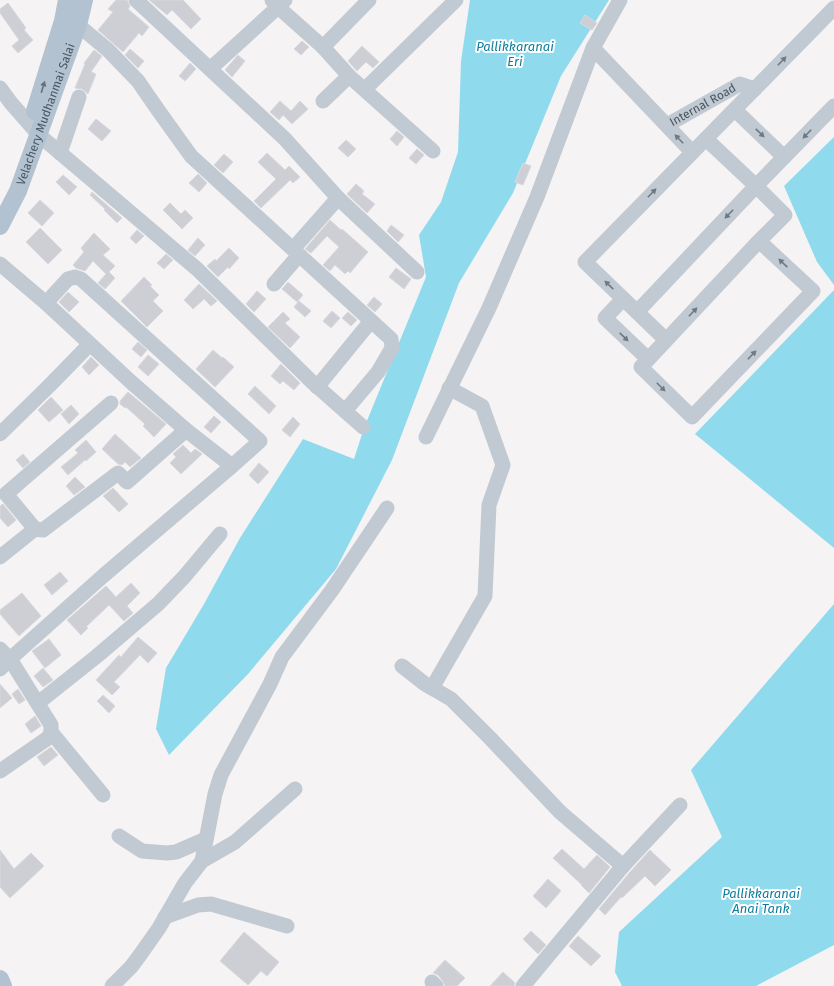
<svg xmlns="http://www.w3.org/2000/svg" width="834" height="986" font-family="'Fira Sans',sans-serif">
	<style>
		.water { fill: #90daee }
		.building { fill: #cdcfd5; stroke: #d7d9de }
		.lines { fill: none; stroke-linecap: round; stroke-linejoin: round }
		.minor { stroke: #c1cad2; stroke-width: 15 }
		.major { stroke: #b3c2d1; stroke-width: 18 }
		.oneway { fill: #6e7983 }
		.oneway2 { fill: #64717d }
		.labels { text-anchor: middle; stroke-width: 4; stroke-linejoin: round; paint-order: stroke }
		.street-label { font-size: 12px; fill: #4a5661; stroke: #fff }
		.water-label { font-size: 13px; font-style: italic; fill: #0c7c9b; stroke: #fff }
	</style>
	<rect width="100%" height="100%" fill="#f5f3f3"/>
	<path class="water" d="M470,0H609L561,76L513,193L459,283L392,460L336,569L248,674L169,755L156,729L166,668L204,604L240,538L303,439L354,459L364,428L426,277L419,235L441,202L458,152L461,61Z
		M834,137V285L817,262L784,186Z
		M834,290V548L695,434Z
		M834,604V945L756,986H622L615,972L619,932L722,837L691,770Z"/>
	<path class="building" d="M116,0H127L130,6L128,9L149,27L142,36L139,33L123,52L98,30L113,12L108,9Z
		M149,0H183L201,19L191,29L172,10L167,15Z
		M8,3L26,28L24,30L33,40L18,53L12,46L19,40L0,13V9Z
		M585,15L597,23L592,30L580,23Z
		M302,41L309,47L301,55L294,49Z
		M362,46L379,62L373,68L366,62L357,71L348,61Z
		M130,49L144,61L138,68L125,55Z
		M94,50L102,56L91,72L96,74L88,94L82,89L75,88L85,64L84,63Z
		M238,55L245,61L232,77L225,70Z
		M190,63L196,69L185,81L179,76Z
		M280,101L291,111L300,101L308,109L292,124L283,115L279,120L270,112Z
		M96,119L111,131L102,141L88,129Z
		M397,131L404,137L397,146L390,139Z
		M346,140L356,149L348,157L338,148Z
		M417,149L424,155L416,164L409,158Z
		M267,153L285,170L289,166L300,177L293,183L290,180L261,208L254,201L276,179L258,162Z
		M224,154L233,162L223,173L214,165Z
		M523,163L531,166L523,185L515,182Z
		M198,174L207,183L199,192L189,183Z
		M63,175L77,187L69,195L56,182Z
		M356,184L364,191L362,194L375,204L367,213L347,194Z
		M92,192L122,218L117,223L104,210L105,209L90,195Z
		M40,200L54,213L42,226L28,213Z
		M170,203L181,214L185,210L193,218L182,229L163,210Z
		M330,220L341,230L342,229L368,252L350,273L348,271L345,274L335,265L330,271L323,265L339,247L327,236L311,253L305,249Z
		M391,225L404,235L398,242L387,231Z
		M40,228L62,250L48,264L26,242Z
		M137,230L144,236L136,244L130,238Z
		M94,233L110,249L103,255L115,266L109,272L115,278L105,289L98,283L106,274L93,261L85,271L76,268L73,265L84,252L81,248Z
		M198,238L205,245L195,256L188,250Z
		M229,248L239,258L229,269L228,267L218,277L207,266L215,259L216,261Z
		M166,254L173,260L164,269L157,263Z
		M396,268L411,279L404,289L389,277Z
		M144,277L152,285L150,286L159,295L153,301L163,311L147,327L121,301Z
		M288,282L303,295L297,302L282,289Z
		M199,284L217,301L211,306L204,299L193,309L184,300Z
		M257,291L266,299L254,312L246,304Z
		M68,292L79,302L69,312L59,302Z
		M374,297L382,304L375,312L367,305Z
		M299,301L311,311L305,317L294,307Z
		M332,311L340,318L331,328L323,321Z
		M283,312L290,319L285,323L300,337L290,348L268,327Z
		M348,312L357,320L351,326L342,318Z
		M138,342L147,350L141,357L132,349Z
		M213,350L222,358L223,357L234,367L215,387L196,369Z
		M148,355L159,364L148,376L138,367Z
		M91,357L99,365L89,375L82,367Z
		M281,364L300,383L294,390L283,381L280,384L271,376Z
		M255,386L276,406L269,414L248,394Z
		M128,392L166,424L154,437L143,426L145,424L126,407L125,408L120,404V401Z
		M51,397L63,410L49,422L38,410Z
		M71,405L79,414L69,424L61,414Z
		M214,416L221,422L211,433L204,427Z
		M293,417L300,424L290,437L282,430Z
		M115,434L141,458L130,467L125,462L122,465L118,464L102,449Z
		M86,440L96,452L86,461L85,460L68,475L61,467L78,453L75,450Z
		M183,445L191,453L195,449L202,454L181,474L170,463L176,457L173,454Z
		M23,454L30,462L23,468L16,460Z
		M259,463L269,472L258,484L249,475Z
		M75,477L85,487L74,495L66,486Z
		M113,488L128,504L119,512L103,496Z
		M3,504L16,520L8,527L0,518V506Z
		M60,572L68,581L52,595L44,585Z
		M131,583L140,593L127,606L133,613L124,621L109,605L86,627L88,628L81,635L67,620L106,586L116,597Z
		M22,593L41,616L19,636L0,614V610Z
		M138,637L157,653L148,663L140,655L114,682L120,687L112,695L96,680L119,655L121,657Z
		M49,639L61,655L45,668L32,651Z
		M43,668L53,680L43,687L34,676Z
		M0,684L12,698L0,708Z
		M18,689L25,700L19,704L12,694Z
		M103,695L115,706L109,713L97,701Z
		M35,716L41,726L31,733L25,724Z
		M51,747L58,755L44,766L37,757Z
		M562,849L584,869L597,855L610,867L589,893L581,885H582L553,858Z
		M0,850L14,869L31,853L44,866L10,898L0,887Z
		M650,850L671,870L655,886L645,876L622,898L621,897L605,915L599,909L630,872Z
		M548,879L561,891L546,908L533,896Z
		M531,931L546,945L538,954L523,939Z
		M244,932L279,962L267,976L261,971L248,985L220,961Z
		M578,936L601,956L591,966L569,946Z
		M445,960L465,978L457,986H445L442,980L438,975L433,973Z
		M503,972L515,983L514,986H490Z"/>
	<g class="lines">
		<g class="minor">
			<path d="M136,0L285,139L338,198L417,272"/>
			<path d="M285,0L278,7L323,47L349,76L433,151"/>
			<path d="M68,22L78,25L108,50L138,81L158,110L191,156L391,339L392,348L378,372L345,411"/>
			<path d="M323,47L369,0"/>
			<path d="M593,48L692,152"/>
			<path d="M210,69L278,7L272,0"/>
			<path d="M0,88L11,103L39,135L197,269L312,382L363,427"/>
			<path d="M365,89L456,0"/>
			<path d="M323,101L349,76"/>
			<path d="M735,110L784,157"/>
			<path id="s1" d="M667,125L740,84L755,89"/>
			<path d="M706,139L756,186L834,106"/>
			<path d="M60,153L79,97"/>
			<path d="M759,241L641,367L692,417L813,291L759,241L785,215L756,186L637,312L585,262L834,8"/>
			<path d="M293,249L338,198"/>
			<path d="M0,264L46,303L131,382L186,430L232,466L103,576L10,659L51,725V732L48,738L0,771"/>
			<path d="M274,284L299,255"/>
			<path d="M623,299L605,318L648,359"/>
			<path d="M46,303L68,279L75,277L81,279L260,441L232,466"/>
			<path d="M637,312L666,340"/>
			<path d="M317,387L371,321"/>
			<path d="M0,434L49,386L89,345"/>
			<path d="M426,437L489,308L537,197L593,48L620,0"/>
			<path d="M35,529L43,530L118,473L127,482L186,430"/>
			<path d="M0,557L35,529L6,494L111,403"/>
			<path d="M0,649L10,659L0,669"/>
			<path d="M402,666L425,684L451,699L490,738L560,812L623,866"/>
			<path d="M432,688L485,596L489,505L503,465L482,406L449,388"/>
			<path d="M38,703L97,656L158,604L184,577L220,534"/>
			<path d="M51,732L103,795"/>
			<path d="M119,836L142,851L167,853L176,852L206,839"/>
			<path d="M202,861L215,794L221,775L270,684L282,657L332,590L387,508"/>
			<path d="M165,917L198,905L211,904L287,926"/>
			<path d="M432,982L436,986"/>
			<path d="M112,986L131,967L140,955L159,928L185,883L202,861L235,842L295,789"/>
			<path d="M523,986L623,866L680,805"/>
		</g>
		<g class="major">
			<path d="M35,111L63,21L67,0"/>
			<path id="s2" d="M0,226L18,191L78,25L84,0"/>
			<path d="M0,979L3,986"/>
		</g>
	</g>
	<defs><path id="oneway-solid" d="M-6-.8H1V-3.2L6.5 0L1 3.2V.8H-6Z"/></defs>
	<g class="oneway">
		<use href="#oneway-solid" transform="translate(782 61) rotate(-46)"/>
		<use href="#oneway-solid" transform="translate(760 133) rotate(44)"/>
		<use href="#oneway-solid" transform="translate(807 134) rotate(134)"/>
		<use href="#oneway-solid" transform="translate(679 139) rotate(-134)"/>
		<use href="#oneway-solid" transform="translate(652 193) rotate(-46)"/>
		<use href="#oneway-solid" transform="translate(729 214) rotate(134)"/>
		<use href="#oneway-solid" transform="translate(783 263) rotate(-137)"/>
		<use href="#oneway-solid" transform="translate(609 285) rotate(-136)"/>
		<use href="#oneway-solid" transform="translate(693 312) rotate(-46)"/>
		<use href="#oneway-solid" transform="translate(624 337) rotate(44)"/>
		<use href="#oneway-solid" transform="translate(752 355) rotate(-46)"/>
		<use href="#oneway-solid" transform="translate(661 387) rotate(45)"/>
	</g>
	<use class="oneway2" href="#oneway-solid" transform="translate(43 87) rotate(-73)"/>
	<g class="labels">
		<g class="street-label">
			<text dy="4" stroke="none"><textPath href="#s1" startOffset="41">Internal Road</textPath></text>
			<text dy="4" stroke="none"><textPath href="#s2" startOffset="121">Velachery Mudhanmai Salai</textPath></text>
		</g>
		<g class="water-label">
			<text x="515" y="51">Pallikkaranai<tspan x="515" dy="15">Eri</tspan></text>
			<text x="761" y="898">Pallikkaranai<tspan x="761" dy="15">Anai Tank</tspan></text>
		</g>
	</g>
</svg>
